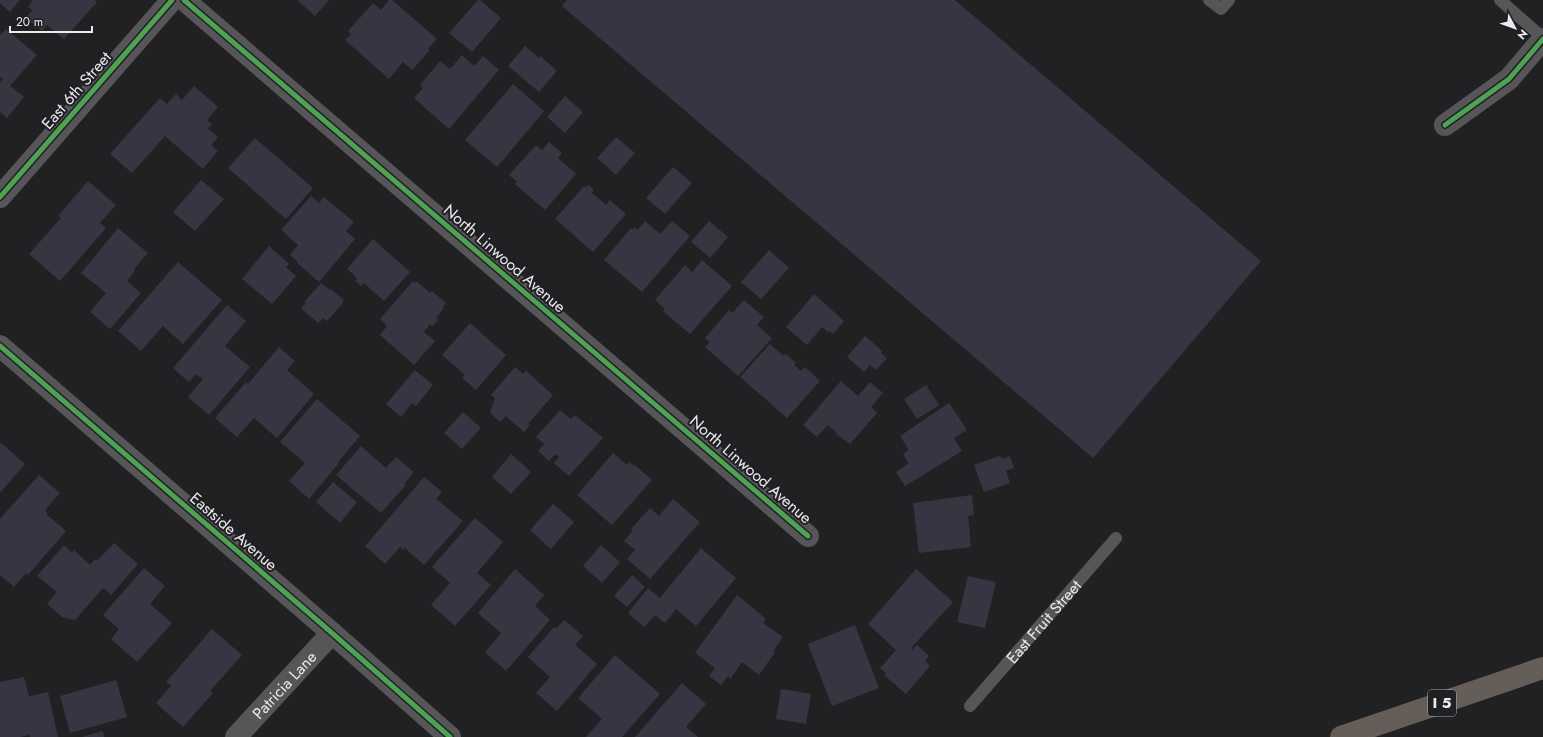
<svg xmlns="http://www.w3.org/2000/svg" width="1543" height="737" font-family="Jost,sans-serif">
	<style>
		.building { fill: #363643 }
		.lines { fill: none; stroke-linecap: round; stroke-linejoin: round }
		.service { stroke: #565658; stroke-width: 12 }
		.minor { stroke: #565658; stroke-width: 22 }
		.motorway { stroke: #655d57; stroke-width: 22 }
		.cycleway-casing { stroke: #202024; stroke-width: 8 }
		.cycleway { stroke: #4ca352; stroke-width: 5 }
		.labels { text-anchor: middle; stroke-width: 4; stroke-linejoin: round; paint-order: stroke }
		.shield { fill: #202024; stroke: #adaeb1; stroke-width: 1 }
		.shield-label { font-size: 15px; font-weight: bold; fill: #eaebed }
		.street-label { font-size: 16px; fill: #eaebed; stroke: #202024 }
	</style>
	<rect width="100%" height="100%" fill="#212123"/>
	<path class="building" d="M0,0H20L10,12L0,3Z
		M33,0H95L97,2L64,39L47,25L42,31L26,18L32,10L28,7Z
		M297,0H329L315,16Z
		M389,0H392L437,39L428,49L430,50L412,70L403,62L389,79L345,40L351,34L348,31L373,3L381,10Z
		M478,0H480L501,18L472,52L449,33Z
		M567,0H955L1261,261L1093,458L562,6Z
		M6,29L37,55L10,86L24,97L7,118L0,112V82L3,79L0,77V35Z
		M525,46L539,58L540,56L557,71L539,92L508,66Z
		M462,55L474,66L483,56L499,70L449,129L414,98L423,88L420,85L440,61L450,69Z
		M513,84L544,111L497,167L465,140Z
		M194,86L218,107L207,120L212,124L208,129L218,137L211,145L218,151L203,169L165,136L132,173L110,154L160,98L167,104L176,94L182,100Z
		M565,96L583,112L565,133L547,117Z
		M616,137L635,153L616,175L597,158Z
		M255,138L313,188L286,219L228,168Z
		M549,142L562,153L558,158L576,174L545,210L515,184L517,182L509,175L536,145L542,150Z
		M673,167L692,183L665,214L646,198Z
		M201,180L224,199L195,231L173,212Z
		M88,181L116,205L100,223L106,228L60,281L29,254L61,218L58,216Z
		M588,185L594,190L592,193L606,205L610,200L626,214L593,252L555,219L584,186L586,188Z
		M311,196L319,203L324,197L354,222L346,231L355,239L319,282L297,263L298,262L290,255L298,245L281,230Z
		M645,221L660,234L672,221L690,236L642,292L604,260L631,228L633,229L635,227L638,230Z
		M709,221L728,237L710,258L691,242Z
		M118,228L148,253L134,269L135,271L127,281L141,293L110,329L90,312L106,293L81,273Z
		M373,239L410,272L384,301L364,283L361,286L355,281L357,278L347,269Z
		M269,246L289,264L286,267L296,276L272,304L242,279Z
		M769,250L789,268L761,299L741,282Z
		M702,260L732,286L690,334L663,311L665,309L655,300L685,265L692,272Z
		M178,262L222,300L183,344L163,326L141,351L118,331Z
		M413,281L414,283L416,281L430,293L432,291L446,303L443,307L444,308L436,318L438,320L432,326L430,324L424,332L435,341L414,365L380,335L387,326L380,319Z
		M321,283L330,290L331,289L344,300L342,302L343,303L327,321L323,318L318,323L301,308L306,303L304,302Z
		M814,294L844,321L833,334L829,331L828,332L822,327L807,345L786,327Z
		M744,300L764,317L757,325L772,338L738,376L705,347L710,342L705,338L729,310L732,313Z
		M227,305L246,321L225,346L250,367L209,415L188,397L203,379L196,374L189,382L173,368Z
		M470,323L506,355L476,390L462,378L465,375L442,355Z
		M865,336L882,351L881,353L887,358L876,370L870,365L864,372L847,357Z
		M770,344L784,356L786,354L796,363L794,365L801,371L805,367L820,381L787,418L740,377Z
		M279,347L295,361L287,370L314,394L277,438L254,418L237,437L215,418L246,382L248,384Z
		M515,367L523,374L526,371L553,395L528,424L530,425L524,432L506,416L500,422L490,413L495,398L491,395Z
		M415,370L433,385L416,406L412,403L401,417L386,404Z
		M841,381L858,396L870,382L883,393L871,407L877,413L850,444L836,434L837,433L828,425L817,437L803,425Z
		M926,385L939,405L917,419L904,399Z
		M317,399L360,436L338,462L339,463L309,499L289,481L305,463L280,442Z
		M949,403L967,430L954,438L962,451L905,486L896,472L909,463L903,454L909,450L900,436Z
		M560,410L571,419L575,415L603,438L569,476L554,463L559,457L555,454L549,461L538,451L544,444L536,437Z
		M463,412L481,428L462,449L444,433Z
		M1,443L25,464L0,493V444Z
		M361,446L386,468L396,457L414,472L404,484L406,485L381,513L336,475Z
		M613,453L627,465L630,462L634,466L635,465L652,480L612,525L577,495Z
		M511,454L531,472L511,494L492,477Z
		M1000,456L1002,459L1010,456L1014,468L1006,471L1010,483L984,492L974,465Z
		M39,475L60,493L45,510L47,513L46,514L66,531L28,575L26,573L14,587L0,575V519Z
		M424,477L442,492L436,499L463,521L424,565L405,548L403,550L400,547L385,564L365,546Z
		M333,482L357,502L340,523L316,502Z
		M972,495L974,515L968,516L971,547L919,553L913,503Z
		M673,499L700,522L650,579L627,559L635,550L624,541L633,530L631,529L650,508L659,516Z
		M553,504L574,522L551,549L530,530Z
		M475,518L503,542L477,573L491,585L455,626L431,605L450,583L432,567Z
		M114,543L138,564L111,595L103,588L75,620L62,617L47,604L57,592L37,576L64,545L72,553L74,550L90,565L95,559L97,561Z
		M601,545L620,562L602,583L583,566Z
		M701,548L736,578L696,626L676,609L665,623L655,615L644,627L628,613L648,588L660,598Z
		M144,568L165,586L150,604L172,623L137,662L111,639L119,629L103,615Z
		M515,569L544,595L535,606L550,620L506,671L485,652L501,633L478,613Z
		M916,569L953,602L911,648L912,650L917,645L929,656L925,661L930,666L906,694L884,675L886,673L880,668L896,650L868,624Z
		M632,575L645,587L627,607L614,596Z
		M968,576L996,582L985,628L957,622Z
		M737,595L766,619L763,623L783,637L773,651L775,652L759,675L742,662L730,679L728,676L721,685L709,676L715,668L695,653Z
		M564,620L583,636L575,645L597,664L557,711L536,693L550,677L528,657L554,627L556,629Z
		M855,625L879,688L832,706L808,644Z
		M212,629L242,655L210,691L213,693L183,727L156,703L171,686L166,682Z
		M615,655L660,694L622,737H586L602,719L578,698Z
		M24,677L29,696L48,692L58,737H30V735L20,737H0V682Z
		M116,680L127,717L70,733L60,696Z
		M682,683L706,704L686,727L698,737H635Z
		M781,689L811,694L806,724L776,719Z
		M103,731L104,737H82Z"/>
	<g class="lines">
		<g class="service">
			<path d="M1209,0L1221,9L1229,0"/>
			<path d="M1500,0L1543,38"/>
			<path id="s1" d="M970,706L1116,538"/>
		</g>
		<g class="minor">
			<path d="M184,0L808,536"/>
			<path d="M1445,125L1509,79L1543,39"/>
			<path d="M0,197L172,0"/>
			<path d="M0,346L332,633L450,737"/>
			<path id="s2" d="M236,737L332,633"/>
		</g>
		<path class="motorway" d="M1341,737L1543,668"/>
		<defs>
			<path id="cycleway" d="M184,0L808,536
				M1445,125L1509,79L1543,39
				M0,197L172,0
				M0,346L332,633L450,737"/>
		</defs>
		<use href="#cycleway" class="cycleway-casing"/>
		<use href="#cycleway" class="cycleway"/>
	</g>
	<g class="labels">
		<rect class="shield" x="1428" y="690" width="28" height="26" rx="3"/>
		<g class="shield-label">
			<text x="1442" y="708">I 5</text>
		</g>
		<g class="street-label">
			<text transform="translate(76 90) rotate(-49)" y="6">East 6th Street</text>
			<text transform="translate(505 258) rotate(41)" y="6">North Linwood Avenue</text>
			<text transform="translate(751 469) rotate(41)" y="6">North Linwood Avenue</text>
			<text transform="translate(234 531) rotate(41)" y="6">Eastside Avenue</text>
			<text dy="6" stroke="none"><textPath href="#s1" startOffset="112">East Fruit Street</textPath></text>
			<text dy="6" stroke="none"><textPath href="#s2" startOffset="71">Patricia Lane</textPath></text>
		</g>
	</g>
	<g transform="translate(1515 28) rotate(131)" stroke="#202024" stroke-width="3" paint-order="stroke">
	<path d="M0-3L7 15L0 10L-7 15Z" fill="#eaebed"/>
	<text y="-6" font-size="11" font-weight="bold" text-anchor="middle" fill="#eaebed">N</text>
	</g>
	<path d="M10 26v6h82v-6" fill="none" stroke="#eaebed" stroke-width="2"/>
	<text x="16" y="26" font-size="12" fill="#eaebed" stroke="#202024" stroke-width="3" paint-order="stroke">20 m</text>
</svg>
